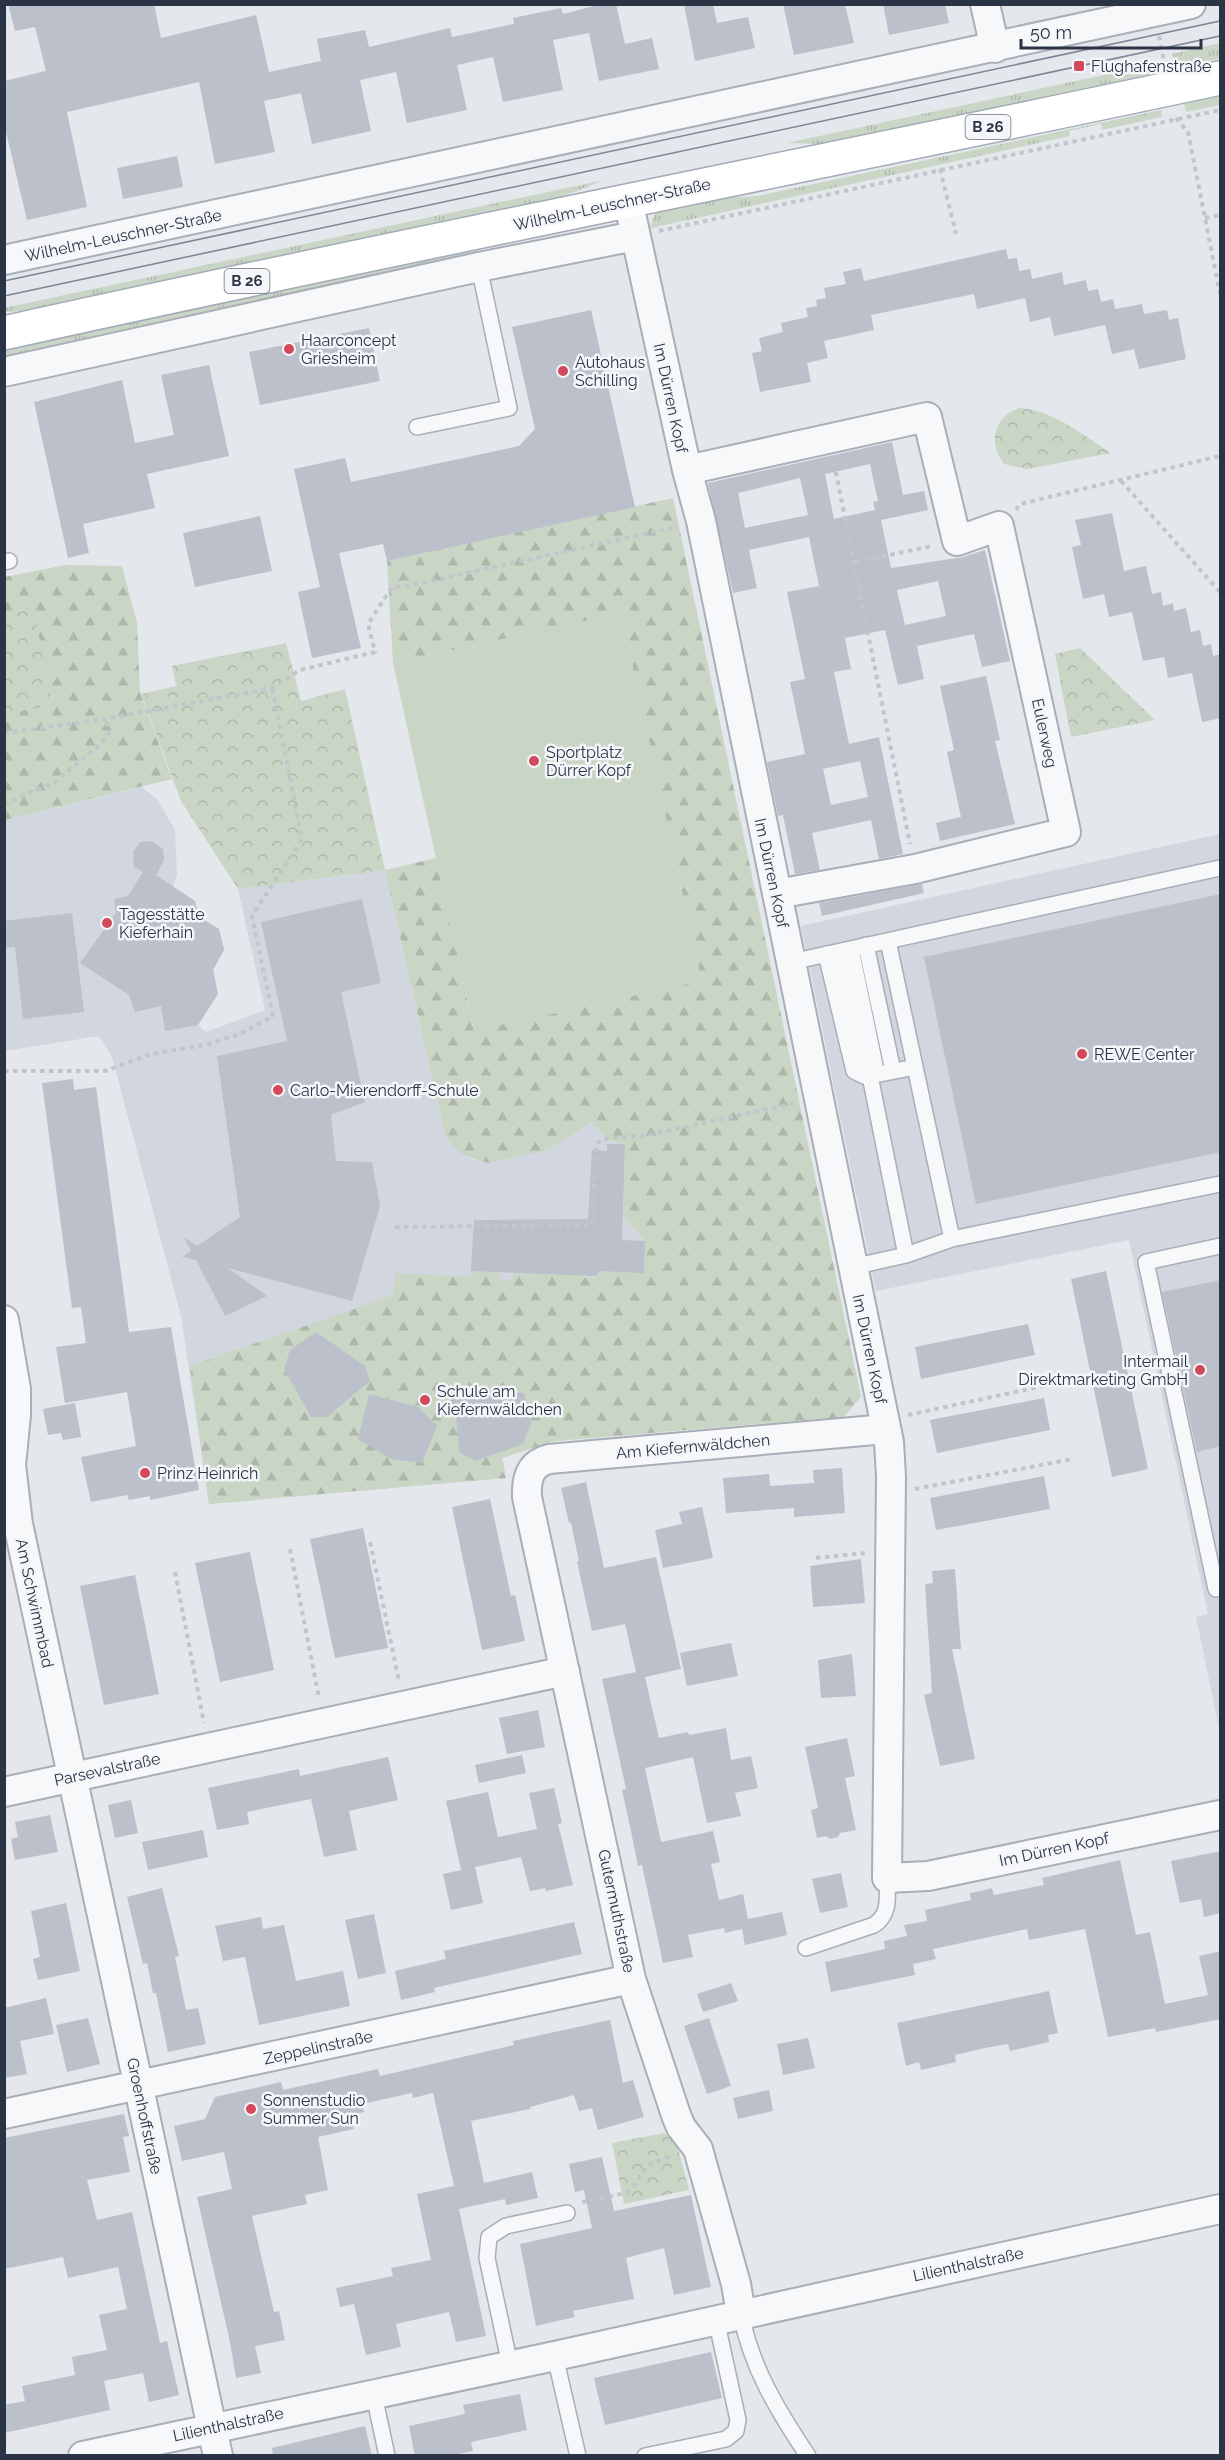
<svg xmlns="http://www.w3.org/2000/svg" width="1225" height="2460" font-family="Raleway,sans-serif">
	<style>
		.built { fill: #d2d6de }
		.grass { fill: url(#grass-tufts) }
		.forest { fill: url(#forest-firs) }
		.park { fill: url(#park-crowns) }
		.pitch { fill: #c9d6c5 }
		.building { fill: #bbc0ca; fill-rule: evenodd }
		.lines { fill: none; stroke-linecap: round; stroke-linejoin: round }
		.service-casing { stroke: #a9aeb7; stroke-width: 18 }
		.minor-casing { stroke: #a9aeb7; stroke-width: 32 }
		.primary-casing { stroke: #a3abb8; stroke-width: 36 }
		.path { stroke: #c2c5cb; stroke-width: 4; stroke-dasharray: 4.5 4.5; stroke-linecap: butt }
		.service { stroke: #f7f8fa; stroke-width: 15 }
		.minor { stroke: #f7f8fa; stroke-width: 28 }
		.primary { stroke: #fff; stroke-width: 33 }
		.tram { stroke: #7d8696; stroke-width: 1.5 }
		.poi-dot { fill: #d1495b; stroke: #f4f6f9; stroke-width: 2 }
		.labels { text-anchor: middle; stroke-width: 5; stroke-linejoin: round; paint-order: stroke }
		.shield { fill: #f4f6f9; stroke: #676e7b; stroke-width: 1.5 }
		.shield-label { font-size: 15px; font-weight: bold; fill: #2b3445 }
		.poi-label { font-size: 16px; fill: #2b3445; stroke: #f4f6f9; text-anchor: start }
		.street-label { font-size: 16px; fill: #2b3445; stroke: #f4f6f9 }
	</style>
	<defs>
		<pattern id="grass-tufts" width="24" height="20" patternUnits="userSpaceOnUse" patternTransform="scale(1.5)"><rect width="24" height="20" fill="#c9d6c5"/><path d="M3 7l-1-3M5 7V3M7 7l1-3M15 17l-1-3M17 17v-4M19 17l1-3" fill="none" stroke="#adb8ab"/></pattern>
		<pattern id="forest-firs" width="22" height="20" patternUnits="userSpaceOnUse" patternTransform="scale(1.5)"><rect width="22" height="20" fill="#c9d6c5"/><path d="M5 1l3.5 6h-7zM16 11l3.5 6h-7z" fill="#adb8ab"/></pattern>
		<pattern id="park-crowns" width="20" height="18" patternUnits="userSpaceOnUse" patternTransform="scale(1.5)"><rect width="20" height="18" fill="#c9d6c5"/><path d="M2 6a3 3 0 1 1 6 0M12 15a3 3 0 1 1 6 0" fill="none" stroke="#adb8ab"/></pattern>
	</defs>
	<rect width="100%" height="100%" fill="#e4e7ec"/>
	<path class="built" d="M142,787L157,799L175,830L177,875L170,895L182,892L195,901L199,917L219,929L224,950L213,970L218,994L198,1025L206,1032L265,1010L238,889L385,870L445,1135L453,1146L462,1155L474,1160L548,1150L592,1122L607,1140L625,1144L623,1215L645,1241L644,1273L660,1433L554,1441L502,1458L506,1478L209,1504L181,1316L112,1057L99,1036L5,1051L4,820Z
		M1220,834V1733L1196,1617L1208,1614L1129,1240L876,1291L801,926Z"/>
	<path class="grass" d="M1220,43V59L1175,68L1172,54Z
		M1155,64L1158,73L844,140L822,144L787,143Z
		M1220,96V105L1186,112L1184,104Z
		M1161,110L1162,117L1102,130L1101,124L1069,131L1070,136L651,228C652,221 653,215 658,211C678,195 732,199 757,196Z
		M604,180L559,198L50,310L5,312L4,308Z
		M590,230L591,234L449,258L5,356V350L20,344L437,254L502,249Z"/>
	<path class="forest" d="M673,498L861,1397L844,1417L554,1441L502,1458L506,1478L209,1504L190,1366L394,1295L395,1273L471,1277V1271L500,1272V1279L513,1280L514,1272L584,1269V1278H597L598,1271L644,1272L645,1241L623,1215L625,1144L607,1140L592,1122L548,1150L488,1163L462,1155L453,1146L445,1135L385,870L436,858L474,1031L621,614L393,663L387,561Z
		M65,565L122,566L137,623L140,693L172,779L5,820L4,577Z"/>
	<path class="park" d="M1019,408C1053,410 1083,435 1111,453L1027,469L1004,464C988,442 993,418 1019,408Z
		M33,608L53,705L5,714V614Z
		M286,643L301,701L345,689L385,870L238,889L181,801L141,694L176,686L172,666Z
		M1080,648L1155,720L1071,737L1055,654Z
		M664,2133L677,2145L689,2190L624,2204L612,2143Z"/>
	<path class="pitch" d="M621,613L702,981L474,1031L393,663Z"/>
	<path class="building" d="M8,4H154L161,38L256,15L269,72L321,61L317,39L365,30L369,47L450,28L452,37L514,24L513,18L561,8L563,14L602,4H616L625,44L652,38L659,69L599,81L589,33L553,40L563,90L503,102L493,57L457,65L467,110L407,123L396,72L360,80L371,131L312,144L301,93L264,101L275,152L215,164L199,82L67,112L87,207L27,220L4,124V81L46,71L35,27L15,31Z
		M684,4H713L717,23L748,17L755,48L695,61Z
		M783,4H845L854,43L794,55Z
		M883,4H945L949,23L889,35Z
		M177,156L183,187L123,199L117,168Z
		M1006,249L1008,259L1017,258L1019,271L1030,269L1032,279L1062,272L1064,285L1086,280L1088,291L1098,289L1101,302L1113,299L1115,309L1142,304L1144,314L1167,310L1169,320L1178,318L1186,359L1139,369L1134,349L1112,354L1105,325L1054,336L1050,317L1030,322L1025,298L977,309L974,294L871,315L874,330L824,341L828,358L807,363L811,382L760,392L752,353L762,351L759,338L783,332L781,323L808,317L806,308L817,306L816,300L826,298L824,288L846,284L843,272L861,268L864,281Z
		M591,310L635,507L387,561L383,544L339,553L361,648L312,658L298,592L320,587L294,469L345,458L351,482L519,446L535,429L512,327Z
		M369,328L380,381L260,405L249,352Z
		M209,365L229,456L147,474L155,508L83,524L89,553L68,558L34,402L122,380L135,443L174,435L161,375Z
		M892,442L903,495L924,491L928,510L881,520L891,568L963,557L985,550L1010,661L982,667L974,634L917,646L924,679L898,685L885,630L845,638L851,669L834,672L849,744L879,737L903,854L879,859L871,820L812,833L820,870L795,874L783,815L778,816L767,762L805,754L790,682L805,679L787,592L819,586L809,537L749,550L757,588L733,593L708,483ZM870,464L878,501L873,502L875,510L834,519L825,474ZM800,478L808,515L745,528L738,493ZM938,581L946,616L905,625L897,590ZM860,761L868,797L831,805L823,769Z
		M1112,513L1124,571L1146,566L1152,594L1161,592L1163,606L1173,603L1174,611L1186,608L1191,632L1200,630L1203,646L1211,644L1213,656L1221,654V718L1202,722L1192,673L1168,678L1164,657L1143,661L1132,612L1109,617L1104,594L1083,599L1072,547L1081,545L1075,520Z
		M260,516L272,571L195,587L183,533Z
		M986,676L1000,740L995,741L1015,824L940,841L936,823L961,817L947,752L954,750L940,686Z
		M151,841L163,849L164,860L156,875L195,901L199,917L219,929L224,950L213,970L218,994L198,1025L165,1031L161,1006L135,1012L129,995L80,963L116,913L114,899L128,896L143,872L134,867L133,852L140,842Z
		M922,884L924,893L822,916L819,903Z
		M1221,894V1152L976,1204L924,957Z
		M362,899L381,983L341,992L365,1102L331,1115L336,1161L372,1162L380,1206L352,1301L228,1268L267,1296L225,1316L196,1260L182,1257L191,1251L184,1237L197,1246L240,1217L217,1056L287,1041L261,922Z
		M72,913L84,1012L23,1019L15,947L4,948V921Z
		M73,1079L74,1090L96,1087L129,1332L171,1327L199,1490L150,1500V1496L129,1500L127,1495L91,1502L81,1457L136,1446L127,1392L65,1403L56,1347L86,1343L81,1307L72,1308L42,1083Z
		M607,1144H625L622,1240L645,1241L644,1273L598,1271L597,1276L471,1271L474,1220L588,1219L592,1150L607,1151Z
		M1106,1271L1148,1469L1112,1477L1071,1279Z
		M1221,1280V1446L1197,1452L1162,1292Z
		M1028,1324L1035,1355L921,1379L915,1347Z
		M316,1332L365,1366L370,1381L327,1417H311L284,1369L290,1350Z
		M465,1390L524,1393L531,1424L523,1444L475,1461L460,1453L453,1396Z
		M369,1394L418,1407L437,1426L422,1463L391,1459L358,1439Z
		M1044,1398L1050,1430L937,1453L930,1420Z
		M75,1403L81,1437L63,1440L61,1433L48,1435L43,1409Z
		M842,1468L845,1513L794,1517V1508L726,1513L723,1478L769,1474L770,1486L814,1483L813,1470Z
		M1044,1476L1050,1509L936,1530L930,1498Z
		M586,1482L604,1568L656,1557L681,1669L645,1677L659,1738L688,1732L689,1735L726,1728L731,1760L751,1756L758,1788L735,1793L741,1816L707,1823L693,1757L645,1768L661,1842L713,1831L720,1862L711,1864L719,1900L743,1894L748,1919L782,1912L787,1935L745,1945L742,1929L725,1933L724,1928L688,1935L693,1957L663,1963L642,1865L638,1866L631,1831L622,1790L626,1789L602,1679L636,1672L625,1624L592,1631L577,1561H579L571,1523H569L561,1488Z
		M490,1499L511,1596L515,1595L525,1641L482,1650L452,1507Z
		M702,1507L713,1558L663,1568L655,1530L682,1524L679,1512Z
		M363,1528L388,1648L335,1658L310,1539Z
		M250,1552L274,1670L220,1682L195,1563Z
		M861,1559L865,1603L813,1607L810,1566Z
		M955,1569L961,1649H952L975,1759L940,1766L924,1695L932,1693L925,1584L933,1583L932,1571Z
		M135,1575L159,1694L104,1705L80,1586Z
		M731,1643L738,1676L687,1686L680,1653Z
		M852,1654L856,1696L821,1698L818,1660Z
		M538,1710L545,1747L507,1754L499,1718Z
		M847,1738L855,1776L845,1778L856,1830L840,1833L838,1837L830,1839L826,1836L817,1838L811,1810L818,1808L805,1747Z
		M522,1755L526,1773L479,1783L475,1765Z
		M388,1757L398,1800L349,1811L357,1850L324,1857L311,1799L247,1812L249,1824L217,1830L208,1788L299,1769L300,1776Z
		M554,1788L562,1823L558,1824L573,1885L546,1891L545,1888L530,1891L521,1857L461,1870L446,1801L488,1792L498,1837L537,1829L529,1793Z
		M131,1800L138,1833L115,1838L108,1805Z
		M50,1815L58,1852L15,1860L11,1839L18,1837L15,1822Z
		M203,1830L208,1857L148,1870L142,1842Z
		M1221,1851V1913L1204,1917L1201,1899L1180,1903L1171,1861Z
		M1120,1860L1136,1935L1150,1932L1165,2004L1208,1995L1199,1956L1221,1951V2019L1156,2032L1155,2028L1108,2037L1085,1929L1029,1940L1027,1929L933,1949L936,1959L913,1964L915,1975L831,1992L825,1962L885,1949L884,1941L907,1936L904,1925L927,1921L925,1910L971,1900L970,1893L981,1891L992,1888L994,1895L1044,1885L1042,1878Z
		M475,1867L483,1903L451,1910L443,1874Z
		M841,1873L848,1907L820,1913L812,1879Z
		M162,1888L179,1956L175,1957L186,2010L198,2008L206,2044L168,2052L156,1993H153L147,1963L143,1964L127,1897Z
		M66,1903L80,1971L38,1980L33,1959L40,1957L31,1911Z
		M374,1914L386,1973L358,1979L345,1920Z
		M261,1917L263,1929L284,1925L296,1981L343,1971L350,2006L259,2025L245,1957L223,1961L215,1926Z
		M574,1922L582,1954L434,1988L435,1992L401,2000L395,1971L446,1959L444,1951Z
		M731,1983L738,2001L703,2012L697,1994Z
		M1049,1991L1058,2033L1048,2035L1049,2042L1010,2051L1008,2044L985,2048L955,2055L956,2062L921,2070L919,2062L906,2066L897,2023Z
		M46,1998L54,2034L20,2041L27,2074L4,2078V2008Z
		M88,2018L100,2064L67,2072L56,2025Z
		M709,2018L731,2086L707,2094L684,2026Z
		M610,2020L623,2083L633,2080L644,2117L598,2130L592,2108L579,2111L574,2095L530,2107V2109L471,2121L484,2183L532,2172L538,2198L506,2205L505,2199L459,2209L486,2336L456,2342L449,2312L396,2324L401,2347L366,2355L354,2304L340,2307L336,2288L393,2276L391,2268L431,2260L417,2194L454,2186L433,2093L413,2098L412,2093L362,2104L364,2112L351,2115L354,2129L318,2137L328,2190L305,2195L307,2204L252,2216L274,2312L279,2311L285,2340L255,2346L261,2373L236,2378L230,2342L197,2197L232,2189L224,2152L182,2161L174,2126L205,2119L215,2097L281,2082L283,2090L378,2069L380,2076L514,2045L513,2041Z
		M808,2038L815,2068L783,2075L777,2044Z
		M769,2090L773,2111L738,2119L733,2098Z
		M124,2114L129,2136L123,2137L130,2172L87,2180L97,2220L132,2212L160,2343L167,2341L179,2395L149,2402L143,2373L104,2381L110,2410L4,2433V2405L25,2401L22,2386L75,2375L72,2357L107,2350L99,2315L127,2309L118,2267L68,2278L63,2257L4,2269V2138Z
		M602,2157L614,2211L691,2195L711,2287L674,2295L664,2248L626,2258L634,2299L573,2311L575,2317L536,2326L520,2244L592,2228L584,2190L575,2192L569,2164Z
		M711,2352L722,2398L605,2425L594,2378Z
		M520,2394L527,2430L471,2442L473,2451L449,2456H415L409,2426L465,2414L463,2405Z
		M365,2426L372,2456H273L272,2448Z"/>
	<g class="lines">
		<defs>
			<path id="service" d="M417,427L509,408L479,267
				M4,562L9,561
				M888,941L952,1239
				M866,945L893,1071
				M851,949L875,1065L870,1076
				M838,952L865,1068L870,1076
				M826,954L854,1071L864,1076H870
				M791,962L1220,868
				M1220,1246L1146,1262L1216,1589L1220,1588
				M906,1255L870,1076L915,1067
				M852,1267L906,1255L952,1239L1220,1184
				M806,1948L874,1925C891,1914 887,1896 887,1878
				M741,2314C751,2367 778,2411 808,2456
				M555,2356L578,2456
				M510,2365L487,2258L489,2237L506,2226L567,2213
				M374,2395L387,2456
				M645,2456L726,2439L736,2431L738,2420L716,2319"/>
			<path id="minor" d="M985,4L995,48
				M628,200L687,470L701,521L889,1442L891,1477L887,1878L928,1876L1220,1815
				M4,260L1191,4
				M4,372L479,267L635,236
				M687,470L927,417L957,541L999,526L1066,832L915,869L777,894
				M4,1320L16,1389V1415L11,1465L18,1524L218,2456
				M4,1792L565,1671
				M4,2114L631,1979
				M741,2314L736,2284L698,2149L681,2127L676,2115L631,1979L527,1497C526,1478 530,1464 549,1459L886,1429
				M83,2456L555,2356L1220,2209"/>
			<path id="primary" d="M4,333C409,243 815,164 1220,78"/>
		</defs>
		<use href="#service" class="service-casing"/>
		<use href="#minor" class="minor-casing"/>
		<use href="#primary" class="primary-casing"/>
		<path class="path" d="M1159,36L1164,61
			M1176,118L1188,132L1220,294
			M940,169L956,234
			M1205,218L1220,215
			M659,231L1220,110
			M834,463L910,844
			M1121,481L1220,592
			M1016,510L1020,504L1220,456
			M855,562L932,546
			M4,733L106,719L272,688L300,670L375,652L368,624L392,587L408,586L676,527
			M4,804L55,782L102,743L109,732L106,719
			M4,1071H105L151,1054L206,1045L240,1034L273,1016L252,916L302,839L272,688
			M395,1227L592,1225L596,1144L603,1139L649,1135L795,1103
			M908,1415L1057,1383
			M915,1489L1073,1459
			M370,1542L399,1681
			M290,1549L319,1698
			M816,1558L865,1553
			M175,1572L204,1723
			M582,2202L625,2193L632,2188L648,2165L671,2156"/>
		<use href="#service" class="service"/>
		<use href="#minor" class="minor"/>
		<use href="#primary" class="primary"/>
		<path class="tram" d="M4,281L1220,21
			M4,296L1220,36"/>
	</g>
	<g class="poi-dot">
		<rect x="1073" y="60" width="12" height="12" rx="3"/>
		<circle cx="289" cy="349" r="6"/>
		<circle cx="563" cy="371" r="6"/>
		<circle cx="534" cy="761" r="6"/>
		<circle cx="107" cy="923" r="6"/>
		<circle cx="1082" cy="1054" r="6"/>
		<circle cx="278" cy="1090" r="6"/>
		<circle cx="1200" cy="1370" r="6"/>
		<circle cx="425" cy="1400" r="6"/>
		<circle cx="145" cy="1473" r="6"/>
		<circle cx="251" cy="2109" r="6"/>
	</g>
	<g class="labels">
		<g class="shield">
			<rect x="965.5" y="115" width="45" height="24" rx="4.5"/>
			<rect x="224.5" y="269" width="45" height="24" rx="4.5"/>
		</g>
		<g class="shield-label">
			<text x="988" y="132">B 26</text>
			<text x="247" y="286">B 26</text>
		</g>
		<g class="poi-label">
			<text x="1091" y="72">Flughafenstraße</text>
			<text x="301" y="346">Haarconcept<tspan x="301" dy="18">Griesheim</tspan></text>
			<text x="575" y="368">Autohaus<tspan x="575" dy="18">Schilling</tspan></text>
			<text x="546" y="758">Sportplatz<tspan x="546" dy="18">Dürrer Kopf</tspan></text>
			<text x="119" y="920">Tagesstätte<tspan x="119" dy="18">Kieferhain</tspan></text>
			<text x="1094" y="1060">REWE Center</text>
			<text x="290" y="1096">Carlo-Mierendorff-Schule</text>
			<text x="1188" y="1367" text-anchor="end">Intermail<tspan x="1188" dy="18">Direktmarketing GmbH</tspan></text>
			<text x="437" y="1397">Schule am<tspan x="437" dy="18">Kiefernwäldchen</tspan></text>
			<text x="157" y="1479">Prinz Heinrich</text>
			<text x="263" y="2106">Sonnenstudio<tspan x="263" dy="18">Summer Sun</tspan></text>
		</g>
		<g class="street-label">
			<text transform="translate(612 204) rotate(-12)" y="6">Wilhelm-Leuschner-Straße</text>
			<text transform="translate(123 235) rotate(-12)" y="6">Wilhelm-Leuschner-Straße</text>
			<text transform="translate(671 398) rotate(78)" y="6">Im Dürren Kopf</text>
			<text transform="translate(1045 733) rotate(78)" y="6">Eulerweg</text>
			<text transform="translate(772 873) rotate(78)" y="6">Im Dürren Kopf</text>
			<text transform="translate(870 1349) rotate(78)" y="6">Im Dürren Kopf</text>
			<text transform="translate(693 1446) rotate(-5)" y="6">Am Kiefernwäldchen</text>
			<text transform="translate(35 1603) rotate(78)" y="6">Am Schwimmbad</text>
			<text transform="translate(107 1769) rotate(-12)" y="6">Parsevalstraße</text>
			<text transform="translate(1054 1849) rotate(-12)" y="6">Im Dürren Kopf</text>
			<text transform="translate(617 1911) rotate(78)" y="6">Gutermuthstraße</text>
			<text transform="translate(318 2047) rotate(-12)" y="6">Zeppelinstraße</text>
			<text transform="translate(145 2116) rotate(78)" y="6">Groenhoffstraße</text>
			<text transform="translate(968 2264) rotate(-12)" y="6">Lilienthalstraße</text>
			<text transform="translate(228 2424) rotate(-12)" y="6">Lilienthalstraße</text>
		</g>
	</g>
	<rect width="1225" height="2460" fill="none" stroke="#2b3445" stroke-width="12"/>
	<path d="M1021 39v9h180v-9" fill="none" stroke="#2b3445" stroke-width="3"/>
	<text x="1030" y="39" font-size="18" fill="#2b3445" stroke="#f4f6f9" stroke-width="4.5" paint-order="stroke">50 m</text>
</svg>
